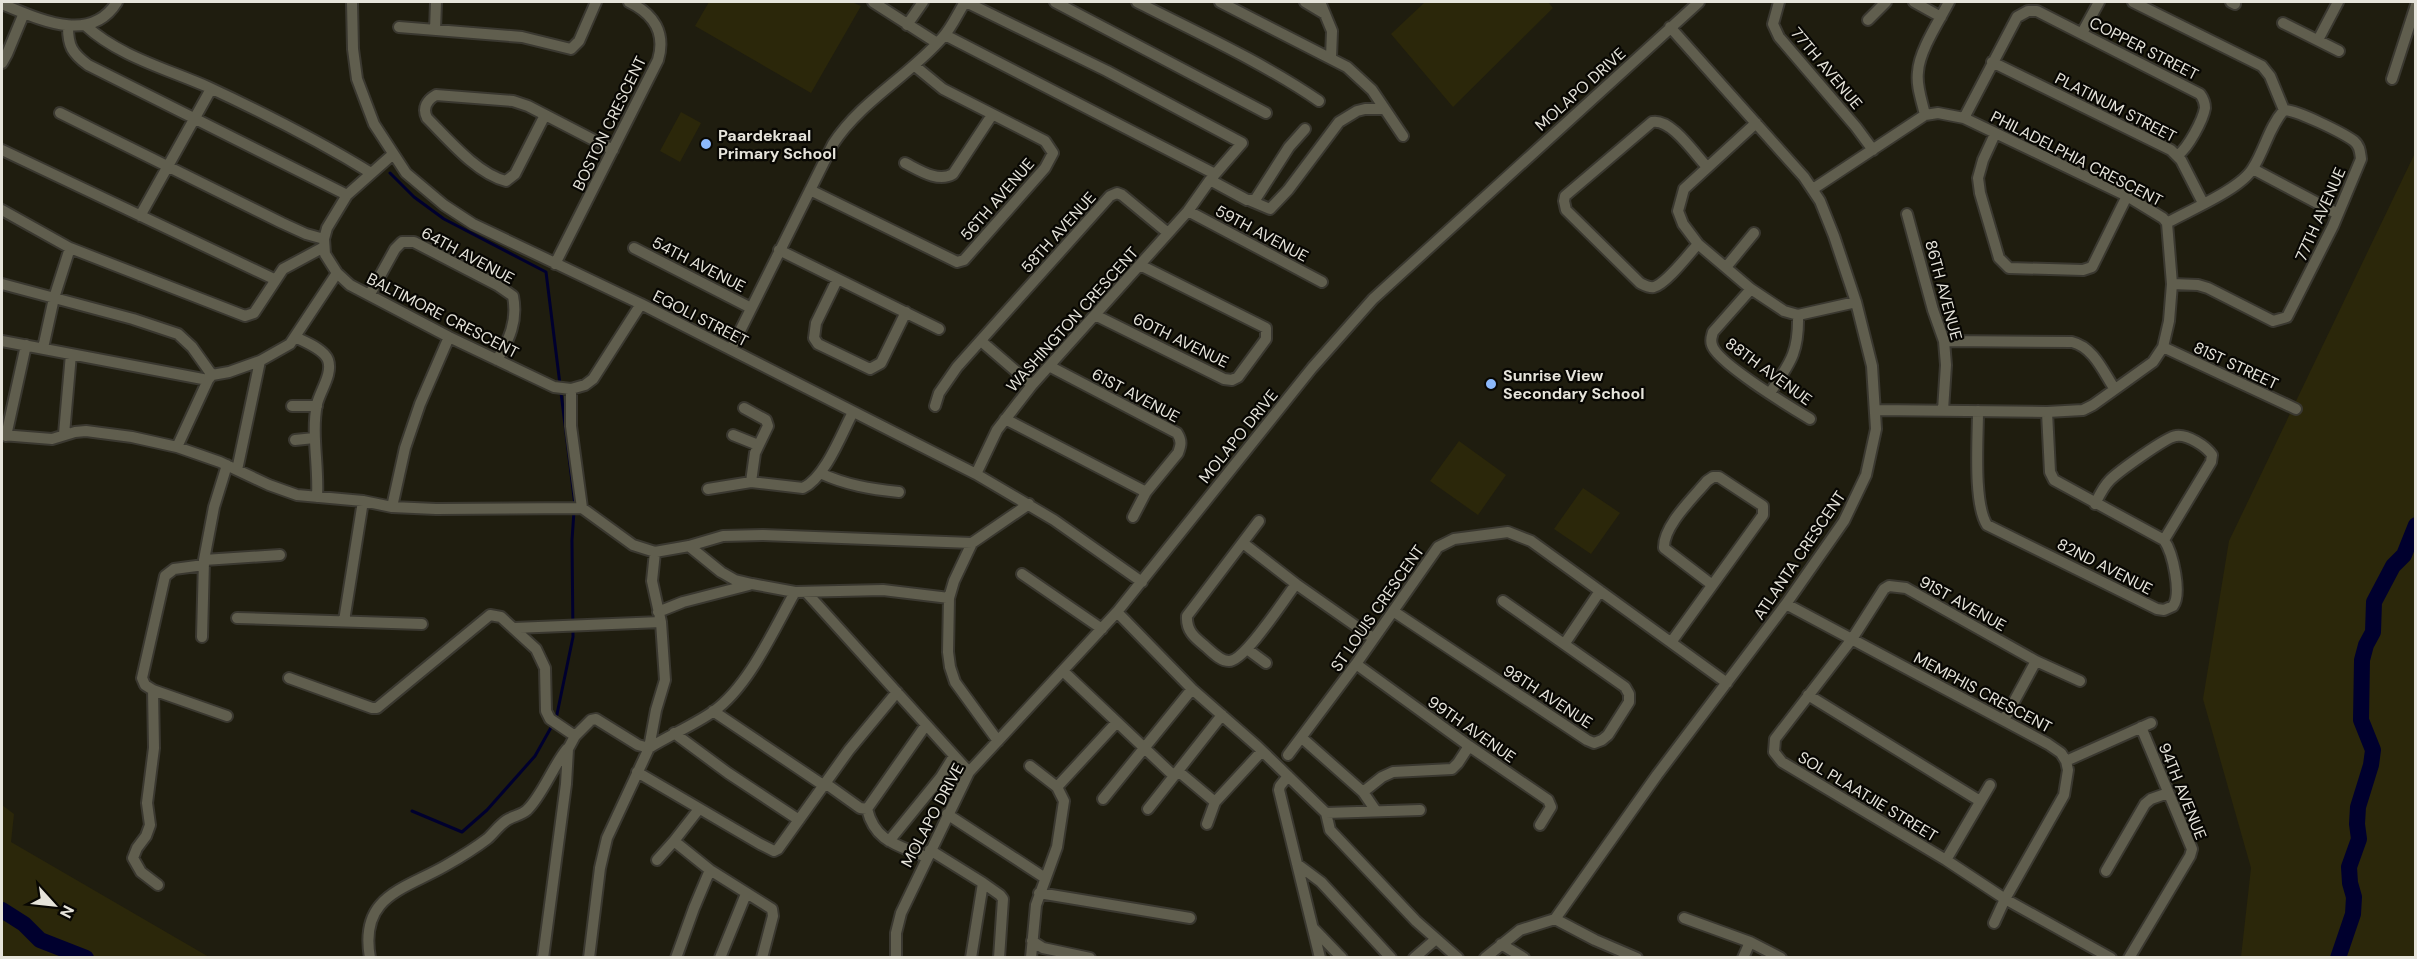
<svg xmlns="http://www.w3.org/2000/svg" width="2417" height="959" font-family="'DM Sans',sans-serif">
	<style>
		.grass { fill: #2b270a }
		.lines { fill: none; stroke-linecap: round; stroke-linejoin: round }
		.stream { stroke: #00002e; stroke-width: 3 }
		.river { stroke: #00002e; stroke-width: 16 }
		.minor-casing { stroke: #3a3830; stroke-width: 14 }
		.minor { stroke: #605e4e; stroke-width: 10 }
		.poi-dot { fill: #8cb9fc; stroke: #080703; stroke-width: 2 }
		.labels { text-anchor: middle; stroke-width: 4.5; stroke-linejoin: round; paint-order: stroke }
		.street-label { font-size: 16px; fill: #e6e4db; stroke: #080703 }
		.poi-label { font-size: 16px; font-weight: bold; fill: #e6e4db; stroke: #080703; text-anchor: start }
	</style>
	<rect width="100%" height="100%" fill="#1f1d0f"/>
	<path class="grass" d="M709,2H852L861,6L811,93L695,26Z
		M1425,2H1548L1553,8L1453,107L1391,34Z
		M681,112L701,123L680,162L660,151Z
		M2415,153V957H2241L2251,868L2203,699L2229,541Z
		M1459,441L1506,475L1478,515L1430,481Z
		M1583,488L1620,513L1591,554L1554,529Z
		M2,805L14,814L11,842L209,957H2Z"/>
	<g class="lines">
		<path class="stream" d="M390,173L414,197L444,219L546,272L575,505
			M556,719L573,637L572,540L574,511
			M412,811L462,832L487,810L535,756L553,724"/>
		<path class="river" d="M2,910L24,924L40,940L86,958
			M2338,958L2353,914L2354,897L2350,883L2349,867L2359,839L2357,824L2358,807L2371,765L2373,750L2361,720L2362,660L2366,645L2373,632L2374,602L2393,566L2404,555L2416,525"/>
		<defs>
			<path id="minor" d="M352,2L353,49L357,79L374,124L406,173L444,205L473,224L641,304L976,474L1054,520L1142,582
				M873,2L937,43
				M966,2L1107,71L1242,143L1210,180
				M1055,2L1266,113
				M1137,2C1198,33 1262,62 1319,101
				M1220,2L1347,67L1372,90L1403,136
				M1305,2L1325,14
				M1320,2L1332,31L1331,58
				M1779,2L1773,24L1779,37L1856,127L1873,150
				M1914,2L1941,17
				M2133,2L2262,66L2270,76L2284,110
				M2231,2L2235,4
				M2,4C39,19 90,45 117,2
				M1868,20L1886,2
				M2283,23L2339,51
				M85,25C118,56 167,69 208,87C264,113 319,141 371,173
				M907,25L923,2
				M68,27C68,46 72,53 88,65L347,195
				M399,27L522,37L571,49L579,41L596,2
				M435,30L436,2
				M2082,33L2099,2
				M945,35L1215,174
				M2318,40L2338,2
				M1992,62L2171,150L2181,160L2203,203
				M2,63L7,54L24,13
				M2392,79L2416,5
				M60,113L282,223L306,234L324,239
				M545,115L515,174L506,181C477,174 448,139 427,118C422,108 427,100 436,95L513,101L528,106L613,150
				M1925,115C1922,101 1916,86 1918,72C1919,51 1939,21 1949,2
				M1964,118L2017,17L2028,11H2037L2200,94C2203,98 2205,102 2205,108C2203,120 2188,148 2178,155
				M1756,123L1684,189L1678,211L1683,224L1698,244L1751,289L1784,311L1798,315L1856,302
				M1995,134L1983,160L1978,178L1980,193L1999,258L2009,268L2083,270L2092,267L2127,196
				M2,150L274,279
				M392,155L347,195L327,228L324,239L325,254L337,273L350,285L449,337L554,387L571,389L585,385L593,379L641,304
				M905,163C919,170 938,183 953,174L992,115
				M2253,169L2338,214
				M1813,189L1925,115L1938,113L1964,118L2127,196L2163,218L2167,223L2172,284L2169,321L2163,347L2153,362L2093,405L2083,410L2047,412L1876,410
				M810,190L957,262L964,260L1045,168L1053,153L1045,141L943,89L915,66
				M1251,201L1270,209L1288,190L1339,122L1357,111L1365,109H1384
				M2,210L70,248L245,316L254,313L283,269L324,247
				M1188,211L1322,282
				M1907,214L1933,310L1944,341L1946,365L1943,410
				M140,216L211,89
				M2167,223C2190,210 2241,189 2253,168C2265,149 2269,127 2284,110C2297,110 2343,133 2354,141C2360,146 2360,152 2361,159L2333,226L2287,317L2273,321L2208,288L2198,285L2172,284
				M1698,244C1689,254 1666,284 1654,287C1649,288 1644,285 1640,283L1566,210L1564,201L1565,196L1652,122C1671,118 1694,153 1707,167
				M634,248L751,308
				M779,250L939,329
				M555,264L658,60C666,33 654,14 629,2
				M1727,266L1754,233
				M837,280L816,323L814,338L818,344L870,369L881,363L906,312
				M2,284L133,319L178,334L192,347L212,375
				M1751,289L1713,332C1712,336 1710,340 1712,345C1717,363 1792,408 1810,419
				M370,294L395,249L402,242H414L497,285L513,296C518,321 509,340 497,360
				M1095,315L1224,379L1232,380L1238,377L1266,339V328L1140,265
				M295,337C305,342 324,349 328,360C333,374 320,391 317,404C311,434 319,466 317,497
				M2,341L208,380
				M981,341L1032,385
				M1944,341L2072,342C2093,347 2103,371 2114,388
				M2163,347L2296,409
				M43,348L54,298L70,248
				M731,349L833,144C861,101 909,76 943,37C952,27 958,13 965,2
				M1049,366L1177,433C1182,441 1181,445 1178,453L1146,492L1133,517
				M571,389V426L582,508
				M1770,393C1790,363 1799,353 1798,315
				M292,406H317
				M935,406L939,393L957,367L1110,196L1117,193L1122,195L1168,233
				M744,408L766,420L768,426L755,453L751,482
				M1978,411C1978,439 1973,503 1987,525L2157,609L2164,610L2173,606C2182,594 2173,553 2164,540L2054,480L2050,472L2047,412
				M1005,419L1146,492
				M64,434L71,354
				M2,435L52,439L75,432L86,431L132,437L177,447L220,462L269,485L297,495L363,501L392,507L436,509L582,508L633,545L655,552L689,546L723,536L763,535L972,543L1029,504
				M733,435L758,445
				M6,436L26,345
				M295,440L314,438
				M177,447L208,380L212,375L229,372L260,361L290,344L337,273
				M237,470L260,361
				M820,473C846,485 870,489 899,492
				M976,474L997,430L1032,385L1188,211L1210,180L1247,200H1255L1289,147L1305,129
				M708,489L751,482L803,488C825,478 842,433 853,412
				M2095,504C2099,496 2103,487 2110,480C2118,472 2166,437 2176,436C2187,434 2206,446 2212,455L2211,462L2164,540
				M392,507L405,448L420,404L449,337
				M1259,521L1187,616C1186,631 1195,638 1205,646C1212,652 1220,661 1229,661C1245,661 1285,598 1296,584
				M972,543L954,581L949,598L948,652L950,667L955,682L998,741
				M1243,543L1296,584L1373,638
				M689,546L721,572L735,580L752,584L795,592L883,590L949,598
				M204,560L280,555
				M204,565L174,569L165,576L142,678L145,685L153,690L227,716
				M1022,574L1102,629
				M806,592L969,772
				M1786,604L2048,744L2061,753L2066,761L2068,770L2064,795L2005,899L1994,923
				M1393,611L1587,740L1594,743L1602,740L1608,735L1629,702V694L1625,687L1503,601
				M658,612L683,602L749,585
				M1117,612L1192,689L1257,746L1326,813L1330,830L1416,921L1458,958
				M237,618L422,624
				M344,621L363,501
				M514,628L661,622
				M202,637L204,560L214,507L227,465
				M1672,641L1763,515V506L1719,477H1713L1707,481C1693,498 1663,526 1664,548L1711,584
				M1565,643L1600,591
				M1247,649L1266,663
				M1356,664L1469,746L1548,800L1551,807L1540,825
				M1063,671L1174,776L1222,715
				M289,678L372,708H377L490,615L501,617L536,649L545,668L546,711L550,719L575,736
				M2080,681L2036,661L1906,588L1889,586L1884,589L1852,639L1775,739L1774,752L1782,762L1946,860L2005,899L2111,958
				M153,690L154,748L147,803L150,825L146,836L137,848L133,858L141,872L158,885
				M1808,695L1980,801
				M713,711L823,785
				M2004,720L2036,661
				M674,733L728,773L799,820
				M1302,738L1363,792L1376,811
				M1288,755L1356,664L1438,547L1454,539L1508,532L1531,541L1727,683
				M2066,761L2151,723
				M1030,766L1057,787L1117,722
				M1178,771L1215,802
				M637,772L760,844L774,851L778,849L849,750L897,692
				M1288,776L1280,786L1279,790L1320,958
				M825,783L860,808L867,809L926,725
				M1363,792L1382,777L1393,772L1452,769L1458,763L1469,746
				M1103,799L1192,689
				M699,809L674,841L710,870L772,909L773,916L762,958
				M867,809C875,842 898,845 926,857
				M1148,809L1174,776
				M1326,813L1420,810
				M947,814L1045,878
				M1207,824L1215,802L1262,751
				M889,841L941,777L954,756
				M930,850L983,883L971,958
				M657,860L674,841
				M1946,860L1990,785
				M1297,864L1321,882L1391,958
				M2106,871L2145,804L2151,799L2168,793
				M983,883L1000,895L1003,899L999,958
				M1039,893L1190,918
				M1684,918L1750,942L1781,958
				M1555,919L1657,775L1786,604L1844,521L1866,475L1876,429L1872,366L1856,302L1834,236L1820,201L1804,177L1670,27
				M1313,928L1342,958
				M1032,941L1043,948L1090,958
				M1501,944L1524,958
				M370,958C359,896 403,890 445,866C459,858 474,849 487,839C494,833 499,825 507,820C513,816 522,815 527,810C542,796 553,766 567,749
				M543,958L566,784L568,749L575,736L591,720L596,719L638,745L649,748C670,735 694,725 714,711C749,686 774,629 795,592
				M589,958L600,868L607,838L649,748L656,710L665,680L661,622L652,581L655,552
				M676,958L694,908L710,870
				M720,958L746,894
				M896,958V933L901,913L969,772L1117,612L1312,368L1373,299L1699,2
				M1031,958L1036,905L1057,847L1064,801L1057,787
				M1414,958L1436,939
				M1485,958L1520,930L1555,919L1595,940L1637,958
				M1743,958L1750,942
				M2129,958L2190,856L2192,849L2141,727"/>
		</defs>
		<use href="#minor" class="minor-casing"/>
		<use href="#minor" class="minor"/>
	</g>
	<g class="poi-dot">
		<circle cx="706" cy="144" r="6"/>
		<circle cx="1491" cy="384" r="6"/>
	</g>
	<g class="labels">
		<g class="street-label">
			<text transform="translate(2144 48) rotate(27)" y="6">COPPER STREET</text>
			<text transform="translate(1827 68) rotate(50)" y="6">77TH AVENUE</text>
			<text transform="translate(1580 89) rotate(-42)" y="6">MOLAPO DRIVE</text>
			<text transform="translate(2116 107) rotate(27)" y="6">PLATINUM STREET</text>
			<text transform="translate(609 123) rotate(-64)" y="6">BOSTON CRESCENT</text>
			<text transform="translate(2077 158) rotate(27)" y="6">PHILADELPHIA CRESCENT</text>
			<text transform="translate(997 199) rotate(-49)" y="6">56TH AVENUE</text>
			<text transform="translate(2320 214) rotate(-66)" y="6">77TH AVENUE</text>
			<text transform="translate(1058 232) rotate(-48)" y="6">58TH AVENUE</text>
			<text transform="translate(1262 233) rotate(28)" y="6">59TH AVENUE</text>
			<text transform="translate(468 255) rotate(28)" y="6">64TH AVENUE</text>
			<text transform="translate(699 264) rotate(27)" y="6">54TH AVENUE</text>
			<text transform="translate(1944 290) rotate(75)" y="6">86TH AVENUE</text>
			<text transform="translate(443 315) rotate(27)" y="6">BALTIMORE CRESCENT</text>
			<text transform="translate(701 318) rotate(27)" y="6">EGOLI STREET</text>
			<text transform="translate(1072 319) rotate(-48)" y="6">WASHINGTON CRESCENT</text>
			<text transform="translate(1181 340) rotate(26)" y="6">60TH AVENUE</text>
			<text transform="translate(2236 365) rotate(25)" y="6">81ST STREET</text>
			<text transform="translate(1769 371) rotate(36)" y="6">88TH AVENUE</text>
			<text transform="translate(1136 395) rotate(28)" y="6">61ST AVENUE</text>
			<text transform="translate(1238 436) rotate(-51)" y="6">MOLAPO DRIVE</text>
			<text transform="translate(1799 555) rotate(-56)" y="6">ATLANTA CRESCENT</text>
			<text transform="translate(2105 566) rotate(27)" y="6">82ND AVENUE</text>
			<text transform="translate(1963 603) rotate(29)" y="6">91ST AVENUE</text>
			<text transform="translate(1377 608) rotate(-55)" y="6">ST LOUIS CRESCENT</text>
			<text transform="translate(1983 692) rotate(28)" y="6">MEMPHIS CRESCENT</text>
			<text transform="translate(1548 696) rotate(33)" y="6">98TH AVENUE</text>
			<text transform="translate(1472 729) rotate(35)" y="6">99TH AVENUE</text>
			<text transform="translate(2183 791) rotate(68)" y="6">94TH AVENUE</text>
			<text transform="translate(1868 796) rotate(31)" y="6">SOL PLAATJIE STREET</text>
			<text transform="translate(932 815) rotate(-62)" y="6">MOLAPO DRIVE</text>
		</g>
		<g class="poi-label">
			<text x="718" y="141">Paardekraal<tspan x="718" dy="18">Primary School</tspan></text>
			<text x="1503" y="381">Sunrise View<tspan x="1503" dy="18">Secondary School</tspan></text>
		</g>
	</g>
	<rect width="2417" height="959" fill="none" stroke="#e6e4db" stroke-width="6"/>
	<g transform="translate(54 905) rotate(117)" stroke="#080703" stroke-width="4.5" paint-order="stroke">
	<path d="M0-4.5L10 22L0 15L-10 22Z" fill="#e6e4db"/>
	<text y="-9" font-size="16" font-weight="bold" text-anchor="middle" fill="#e6e4db">N</text>
	</g>
</svg>
